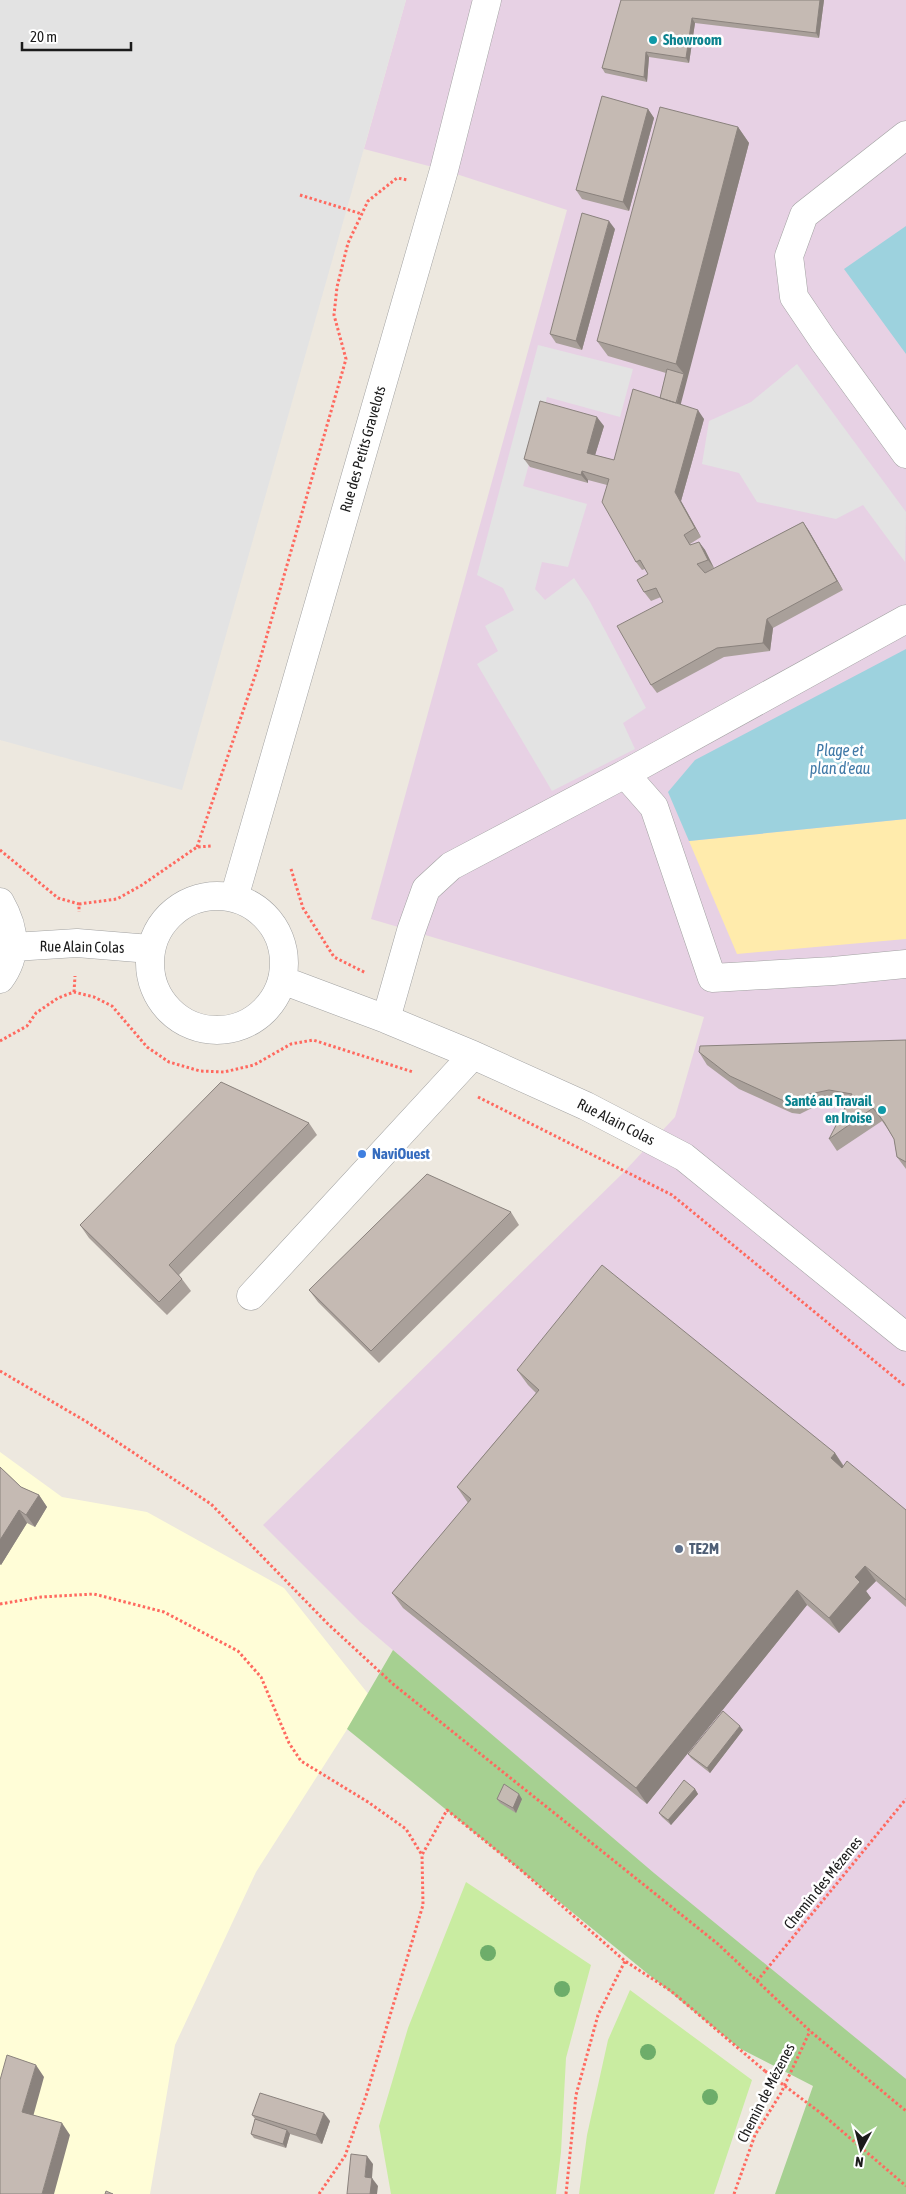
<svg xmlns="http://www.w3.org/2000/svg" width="906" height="2194" font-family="'Asap Condensed',sans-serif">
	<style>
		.industrial { fill: #e7d1e4 }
		.education { fill: #fffdd7 }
		.grass { fill: #c9eca1 }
		.forest { fill: #a6d091 }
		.sand { fill: #ffebac }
		.parking { fill: #e3e3e3 }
		.water { fill: #9dd2de }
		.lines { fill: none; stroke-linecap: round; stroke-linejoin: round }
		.minor-casing { stroke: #a2a2a2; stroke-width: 29 }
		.path { stroke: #ff695f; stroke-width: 3; stroke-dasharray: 2.5 2.5; stroke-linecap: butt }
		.minor { stroke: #fff; stroke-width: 28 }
		.path-bridge { stroke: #ff695f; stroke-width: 3; stroke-dasharray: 2.5 2.5; stroke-linecap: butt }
		.tree { fill: #6dad6a }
		.wall { fill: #a9a09a }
		.shaded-wall { fill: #8a827d }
		.building { fill: #c5bab3; stroke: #8a827d }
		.culture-dot { fill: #0f9aa8; stroke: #fff; stroke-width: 2 }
		.shop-dot { fill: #3f7fe0; stroke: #fff; stroke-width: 2 }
		.service-dot { fill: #5c6f8a; stroke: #fff; stroke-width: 2 }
		.labels { text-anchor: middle; stroke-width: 5; stroke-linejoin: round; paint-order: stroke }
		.culture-label { font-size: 15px; font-weight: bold; fill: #0d838f; stroke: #fff; text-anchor: start }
		.street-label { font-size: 15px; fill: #1b1b1b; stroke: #fff }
		.shop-label { font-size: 15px; font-weight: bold; fill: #366cbe; stroke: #fff; text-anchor: start }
		.service-label { font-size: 15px; font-weight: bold; fill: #4e5e75; stroke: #fff; text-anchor: start }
		.water-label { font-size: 16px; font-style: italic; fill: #4079a7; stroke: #fff }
	</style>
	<rect width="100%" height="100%" fill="#ede8df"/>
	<path class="industrial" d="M406,0H906V2085L687,1902L360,1622L263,1525L622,1174L675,1117L704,1017L371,919L567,210L444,170L364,149Z"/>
	<path class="education" d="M0,1452L62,1497L147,1512L284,1588L369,1695L256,1872L175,2045L150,2194H0Z"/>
	<path class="grass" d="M466,1882L591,1965L566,2058L561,2152L556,2194H391L379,2126L408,2028Z
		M630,1990L752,2080L714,2194H579L587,2135L608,2040Z"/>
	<path class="forest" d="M393,1650L654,1873L906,2079V2194H775L813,2086L739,2048L347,1729Z"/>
	<path class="sand" d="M906,819V939L737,954L689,841Z"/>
	<path class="parking" d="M0,0H406L182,790L0,740Z
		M538,345L633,369L620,417L547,397L523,486L587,504L568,567L542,562L535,589L545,600L574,578L590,602L646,708L623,723L635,749L552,791L477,664L498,651L485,626L514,610L503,588L477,575Z
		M797,364L906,512L905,562L863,505L836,519L757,502L739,473L702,464L709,421L751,402Z"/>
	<path class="water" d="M906,226V354L844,269Z
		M906,649V819L689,841L668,792L695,760Z"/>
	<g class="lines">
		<defs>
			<path id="minor" d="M906,135L804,215L789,256L794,297L823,340L906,454
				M625,774L654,807L712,978L833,971L906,964
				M150 963a67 67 0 1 1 134 0a67 67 0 1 1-134 0Z
				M234,898L444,170L487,0
				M0,902C15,928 19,953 0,979
				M13,947L77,943L150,949
				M282,980L386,1019L473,1055L586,1106L684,1157L906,1337
				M386,1019L411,931L426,889L451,866L625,774L906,619
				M251,1296L473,1055"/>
		</defs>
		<use href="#minor" class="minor-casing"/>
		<path class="path" d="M300,195L362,214
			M197,847L257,670L346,359L334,315L337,287L348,243L368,201L397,178L408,180
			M0,850L58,898L79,904V912
			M291,869L303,908L334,957L366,973
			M79,904L117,899L142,885L197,847L212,846
			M74,992L75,976
			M0,1041L27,1026L36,1013L58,998L74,992L94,997L112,1006L147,1047L169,1062L200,1071L224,1072L254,1065L291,1044L313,1040L413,1072
			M478,1097L672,1195L906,1387
			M0,1371L87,1422L211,1504L328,1624L393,1684L718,1944L810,2031L906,2111
			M0,1604L41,1597L94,1594L164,1612L238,1651L261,1677L289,1743L301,1761L368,1802L406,1829L422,1855
			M757,1981L906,1799
			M822,2114L906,2186
			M319,2194L345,2156L366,2096L423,1905L422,1855L447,1810L522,1871L625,1961L671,1991L765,2071
			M566,2194L576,2095L598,2015L625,1961
			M734,2194L755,2135L781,2093L810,2031"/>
		<use href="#minor" class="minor"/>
		<path class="path-bridge" d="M765,2071L822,2114"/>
	</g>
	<g class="tree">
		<circle cx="488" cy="1953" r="8"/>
		<circle cx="562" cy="1989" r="8"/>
		<circle cx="648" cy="2052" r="8"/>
		<circle cx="710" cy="2097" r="8"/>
	</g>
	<path class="wall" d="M621,0H824L819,38L695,23L689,63L649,57L647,82L605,73L602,68Z
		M648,109L654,118L629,211L582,199L576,190Z
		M738,127L749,143L680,404L704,419L681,501L701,537L690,544L691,545L699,542L705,550L714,568L705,573L803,522L809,531L843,590L773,628L770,651L724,657L657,693L651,685L663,602L661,597L651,601L644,592L648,574L645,569L642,570L636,562L607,485L588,480V483L530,467L524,459L604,426L595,455L614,460L660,398L666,373L608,356L597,341Z
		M615,229L582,350L556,343L550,334Z
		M906,1040V1169L897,1157L894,1139L887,1128L882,1121L837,1151L829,1139L847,1104L837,1102L814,1107L800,1114L792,1113L739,1089L707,1065L699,1052Z
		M309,1123L317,1135L179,1275L191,1291L167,1315L89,1238L80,1225Z
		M511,1212L519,1225L379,1363L318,1302L309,1290Z
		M517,1370L835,1453L844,1466L906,1510V1607L876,1581L866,1591L871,1598L839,1633L807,1605L647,1804L403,1608L392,1593L468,1503L457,1487L536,1393L528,1385Z
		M0,1467L21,1487L39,1495L47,1507L35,1527L27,1523L1,1565L0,1564Z
		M743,1730L710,1773L691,1758L688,1754Z
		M695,1789L698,1794L671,1825L662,1817L659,1813Z
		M497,1799H522L516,1813L500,1803Z
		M252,2115L330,2121L322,2144L290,2134L286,2148L254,2138L251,2134L255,2119Z"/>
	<path class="shaded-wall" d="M820,0H824L819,38L816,33Z
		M692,18L695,23L689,63L686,58Z
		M646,52L649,57L647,82L644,77Z
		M648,109L654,118L629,211L623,202Z
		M738,127L749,143L679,411L676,406L684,374L676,364Z
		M609,221L615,229L582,350L576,341Z
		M698,410L704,419L681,501L701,537L695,528L675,492Z
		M597,417L604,426L593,462L587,453Z
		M582,471L588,480V483L581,475Z
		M803,522L809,531L843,590L837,581Z
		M699,542L705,550L714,568L708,560Z
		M767,619L773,628L770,651L763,643Z
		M835,1453L845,1469L842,1473L831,1458Z
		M39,1495L47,1507L35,1527L26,1515Z
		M19,1510L27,1523L1,1565L0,1564V1540Z
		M865,1566L876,1581L866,1591L871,1598L839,1633L829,1618L855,1577Z
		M797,1590L807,1605L647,1804L636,1788Z
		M740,1726L743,1730L710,1773L707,1768Z
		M695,1789L698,1794L671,1825L668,1820Z
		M519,1794L522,1799L516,1813L513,1808Z
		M36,2065L44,2077L31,2124L22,2112Z
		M324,2113L330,2121L322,2144L316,2135Z
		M62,2123L70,2135L54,2194H42Z
		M287,2130L290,2134L286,2148L283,2144Z
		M367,2156L373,2164L372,2178L378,2186L377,2194H370L365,2177Z"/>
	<path class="building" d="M621,0H820L816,33L692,18L686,58L646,52L644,77L602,68Z
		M602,96L648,109L623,202L576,190Z
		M660,107L738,127L676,364L597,341Z
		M582,213L609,221L576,341L550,334Z
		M667,369L684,374L676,403L660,398Z
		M633,389L698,410L675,492L695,528L684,535L690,545L699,542L708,560L697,564L705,573L803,522L837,581L767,619L763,643L717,648L651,685L617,626L663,602L656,588L644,592L637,580L648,574L640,560L636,562L602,502L609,479L582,471L581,475L524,459L540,401L597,417L587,453L614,460Z
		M906,1040V1162L897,1157L894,1139L884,1122L873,1108L829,1139L852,1094L829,1090L805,1095L791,1102L784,1101L730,1076L699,1052L700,1046Z
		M221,1082L309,1123L169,1265L182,1279L159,1302L80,1225Z
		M427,1174L511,1212L371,1351L309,1290Z
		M602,1265L835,1453L831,1458L842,1468L847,1461L906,1510V1600L865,1566L855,1577L860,1582L829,1618L797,1590L636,1788L392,1593L471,1499L457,1487L539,1390L517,1370Z
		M0,1467L21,1487L39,1495L26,1515L19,1510L0,1540Z
		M723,1711L740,1726L707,1768L688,1754Z
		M684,1780L695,1789L668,1820L659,1813Z
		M504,1784L519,1794L513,1808L497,1799Z
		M7,2055L36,2065L22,2112L62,2123L42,2194H0V2080Z
		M260,2093L324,2113L316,2135L252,2115Z
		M255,2119L287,2130L283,2144L251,2134Z
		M351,2154L367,2156L365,2177L372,2178L370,2194H347Z
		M106,2191L113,2194H105Z"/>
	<g class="culture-dot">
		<circle cx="653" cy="40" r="5"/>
		<circle cx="882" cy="1110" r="5"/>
	</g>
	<circle class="shop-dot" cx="362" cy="1154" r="5"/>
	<circle class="service-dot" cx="679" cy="1549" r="5"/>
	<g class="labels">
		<g class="culture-label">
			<text x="663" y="45">Showroom</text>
			<text x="872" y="1106" text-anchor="end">Santé au Travail<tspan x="872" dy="17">en Iroise</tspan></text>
		</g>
		<g class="street-label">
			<text transform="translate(363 449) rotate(-74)" y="5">Rue des Petits Gravelots</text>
			<text transform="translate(82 947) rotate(1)" y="5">Rue Alain Colas</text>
			<text transform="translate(616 1122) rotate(27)" y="5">Rue Alain Colas</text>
			<text transform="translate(823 1883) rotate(-51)" y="5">Chemin des Mézenes</text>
			<text transform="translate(766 2093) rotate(-63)" y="5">Chemin de Mézenes</text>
		</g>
		<g class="shop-label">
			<text x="372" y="1159">NaviOuest</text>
		</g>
		<g class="service-label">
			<text x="689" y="1554">TE2M</text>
		</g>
		<g class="water-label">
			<text x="840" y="756">Plage et<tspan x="840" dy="18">plan d'eau</tspan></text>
		</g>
	</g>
	<g transform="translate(861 2149) rotate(187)" stroke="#ffffff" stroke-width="4" paint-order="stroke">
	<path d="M0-4L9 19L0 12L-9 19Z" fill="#1b1b1b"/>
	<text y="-8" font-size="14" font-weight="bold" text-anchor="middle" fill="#1b1b1b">N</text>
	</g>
	<path d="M22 42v8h109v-8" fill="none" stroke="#1b1b1b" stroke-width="2.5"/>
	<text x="30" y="42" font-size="15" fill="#1b1b1b" stroke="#ffffff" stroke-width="4" paint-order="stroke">20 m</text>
</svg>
